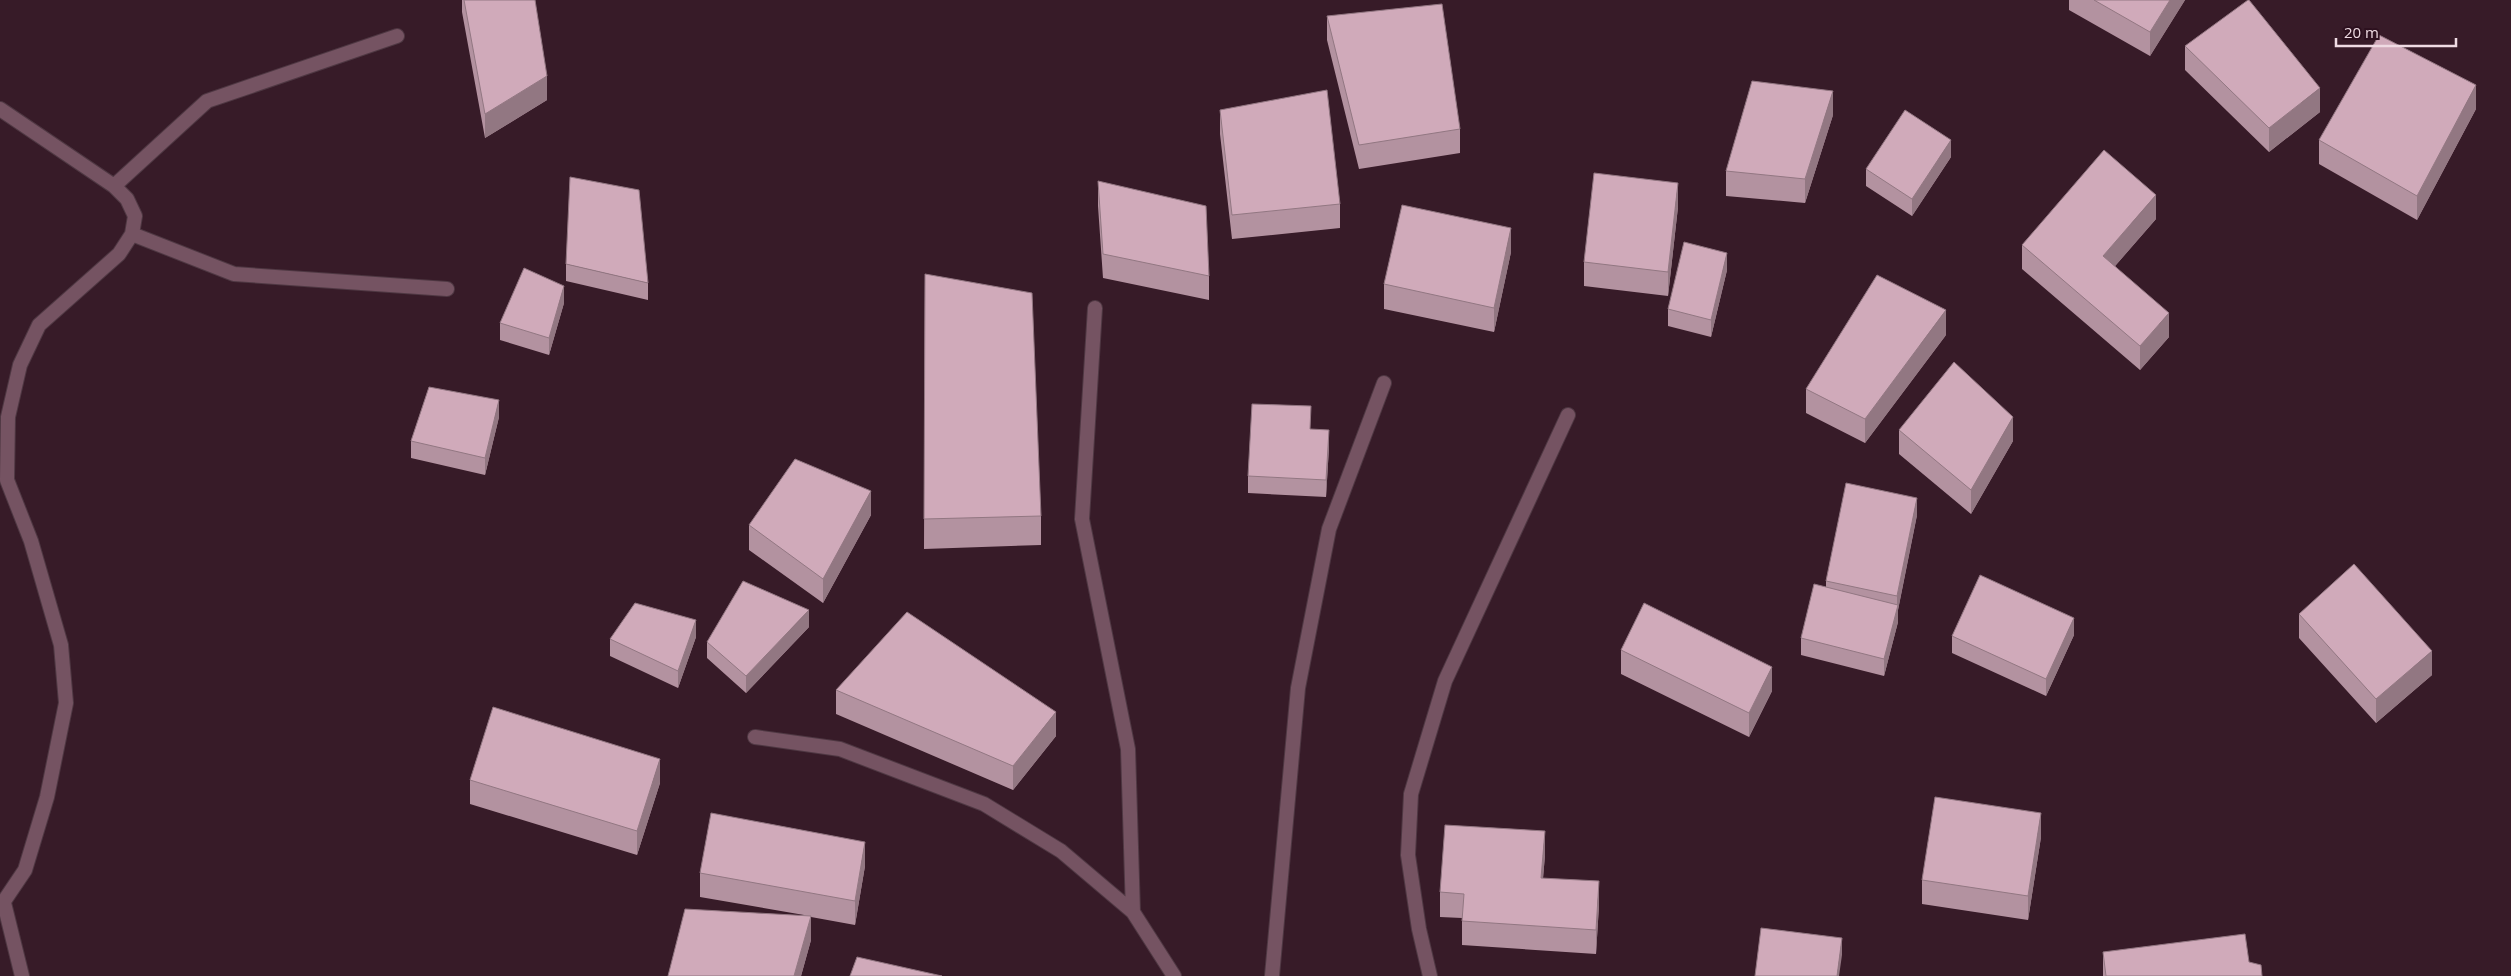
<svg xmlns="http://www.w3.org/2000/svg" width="2511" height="976" font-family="'Open Sans',sans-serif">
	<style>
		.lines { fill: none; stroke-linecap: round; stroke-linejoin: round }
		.minor-casing { stroke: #4f3843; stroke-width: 16 }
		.minor { stroke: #755362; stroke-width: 14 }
		.wall { fill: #b392a0 }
		.shaded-wall { fill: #927782 }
		.building { fill: #d0aaba; stroke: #927782 }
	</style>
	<rect width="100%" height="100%" fill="#371b28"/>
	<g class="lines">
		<defs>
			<path id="minor" d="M0,109L114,186L127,199L135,216L132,234L119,254L39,325L20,365L8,417L7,480L31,541L61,645L66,703L47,797L25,870L0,907
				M114,186L207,101L397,36
				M132,234L234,274L447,289
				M1095,308L1082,519L1128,749L1133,912
				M755,737L840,749L984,804L1061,851L1133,912L1174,976
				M4,903L22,976
				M1272,976L1298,688L1329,529L1384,383
				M1430,976L1419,929L1408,855L1411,794L1445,681L1568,415"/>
		</defs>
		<use href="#minor" class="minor-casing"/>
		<use href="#minor" class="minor"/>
	</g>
	<path class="wall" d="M462,0H535L547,100L485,138L462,12Z
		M2069,0H2185L2150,56L2069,10Z
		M1327,16L1460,129V153L1359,169L1327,40Z
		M2185,46L2320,112L2269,152L2185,70Z
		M2476,109L2417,220L2319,164V140Z
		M1220,110L1340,204V228L1232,239L1220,134Z
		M1833,115L1805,203L1726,196V171Z
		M1951,157L1912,216L1866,186V169Z
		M1098,181L1209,276V300L1103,278L1098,206Z
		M1678,207L1668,296L1584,286V262Z
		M2156,219L2115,266L2169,337L2140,370L2022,269V245Z
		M1511,252L1494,332L1384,309V284Z
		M566,264L648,283V300L566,281Z
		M1727,270L1711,337L1668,326V309Z
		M925,274L1041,516V545L924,549Z
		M564,303L549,355L500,340V323Z
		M1946,335L1865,443L1806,413V389Z
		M499,417L485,475L411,458V441Z
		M1311,429L1329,447L1326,497L1248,493V476Z
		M1899,430L2013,441L1971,514L1899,454Z
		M871,515L823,603L749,550V525Z
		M1917,515L1898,610V622L1884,676L1801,655V638L1826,588V581Z
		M2299,614L2432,675L2376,723L2299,638Z
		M809,627L746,693L707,658V642Z
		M2074,635L2046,696L1952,653V636Z
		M696,637L678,688L610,656V639Z
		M1621,650L1772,691L1749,737L1621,674Z
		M836,690L1056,736L1013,790L836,714Z
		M470,780L660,783L637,855L470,804Z
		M2041,837L2028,920L1922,904V880Z
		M1545,855L1543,878L1599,905L1596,954L1462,945V918L1440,917V892Z
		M865,866L855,925L811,917V940L801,976H668L804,915L700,897V873Z
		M2103,952L2249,962L2262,976H2103Z"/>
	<path class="shaded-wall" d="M2170,0H2185L2150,56V32Z
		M547,76V100L485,138V114Z
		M2476,85V109L2417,220V196Z
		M2320,88V112L2269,152V128Z
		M1833,91V115L1805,203V179Z
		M1951,140V157L1912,216V199Z
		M1678,183V207L1668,296V272Z
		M2156,195V219L2103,280V256Z
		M1511,228V252L1494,332V308Z
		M1727,253V270L1711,337V320Z
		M564,286V303L549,355V338Z
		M1946,310V335L1865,443V419Z
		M2169,313V337L2140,370V346Z
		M499,400V417L485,475V458Z
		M2013,417V441L1971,514V490Z
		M1329,430V447L1326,497V480Z
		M871,491V515L823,603V579Z
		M1917,498V515L1898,610V622L1884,676V659L1897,607V596Z
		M809,610V627L746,693V676Z
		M2074,618V635L2046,696V679Z
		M696,620V637L678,688V671Z
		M2432,651V675L2376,723V699Z
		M1772,667V691L1749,737V713Z
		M1056,712V736L1013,790V766Z
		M660,759V783L637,855V831Z
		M2041,813V837L2028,920V896Z
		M1545,831V855L1541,902V878Z
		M865,842V866L855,925V901Z
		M1599,881V905L1596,954V930Z
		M811,916V940L801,976H794Z
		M1842,938V955L1839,976H1837Z"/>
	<path class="building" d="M464,0H535L547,76L485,114Z
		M2094,0H2170L2150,32Z
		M2248,0H2249L2320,88L2269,128L2185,46Z
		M1442,4L1460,129L1359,145L1327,16Z
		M2379,35L2476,85L2417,196L2319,140Z
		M1752,81L1833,91L1805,179L1726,171Z
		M1327,90L1340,204L1232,215L1220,110Z
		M1905,110L1951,140L1912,199L1866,169Z
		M2104,150L2156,195L2103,256L2169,313L2140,346L2022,245Z
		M1594,173L1678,183L1668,272L1584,262Z
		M570,177L639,190L648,283L566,264Z
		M1098,181L1206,206L1209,276L1103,254Z
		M1402,205L1511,228L1494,308L1384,284Z
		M1684,242L1727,253L1711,320L1668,309Z
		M524,268L564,286L549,338L500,323Z
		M925,274L1032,293L1041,516L924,519Z
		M1877,275L1946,310L1865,419L1806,389Z
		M1954,362L2013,417L1971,490L1899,430Z
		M429,387L499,400L485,458L411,441Z
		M1252,404L1311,406L1310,429L1329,430L1326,480L1248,476Z
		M795,459L871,491L823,579L749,525Z
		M1846,483L1917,498L1897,596L1826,581Z
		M2354,564L2432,651L2376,699L2299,614Z
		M1980,575L2074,618L2046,679L1952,636Z
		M743,581L809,610L746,676L707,642Z
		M1814,584L1898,605L1884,659L1801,638Z
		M635,603L696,620L678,671L610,639Z
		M1644,603L1772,667L1749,713L1621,650Z
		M907,612L1056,712L1013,766L836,690Z
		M493,707L660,759L637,831L470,780Z
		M1935,797L2041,813L2028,896L1922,880Z
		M711,813L865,842L855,901L700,873Z
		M1445,825L1545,831L1541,878L1599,881L1596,930L1462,921L1464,894L1440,892Z
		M685,909L811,916L794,976H668Z
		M1761,928L1842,938L1837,976H1755Z
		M2245,934L2249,962L2261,965L2262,976H2106L2103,952Z
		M857,957L942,976H850Z"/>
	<path d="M2336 38v8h120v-8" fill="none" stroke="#efdbe3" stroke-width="2.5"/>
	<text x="2344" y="38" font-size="15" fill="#efdbe3" stroke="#2d111f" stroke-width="4" paint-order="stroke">20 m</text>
</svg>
